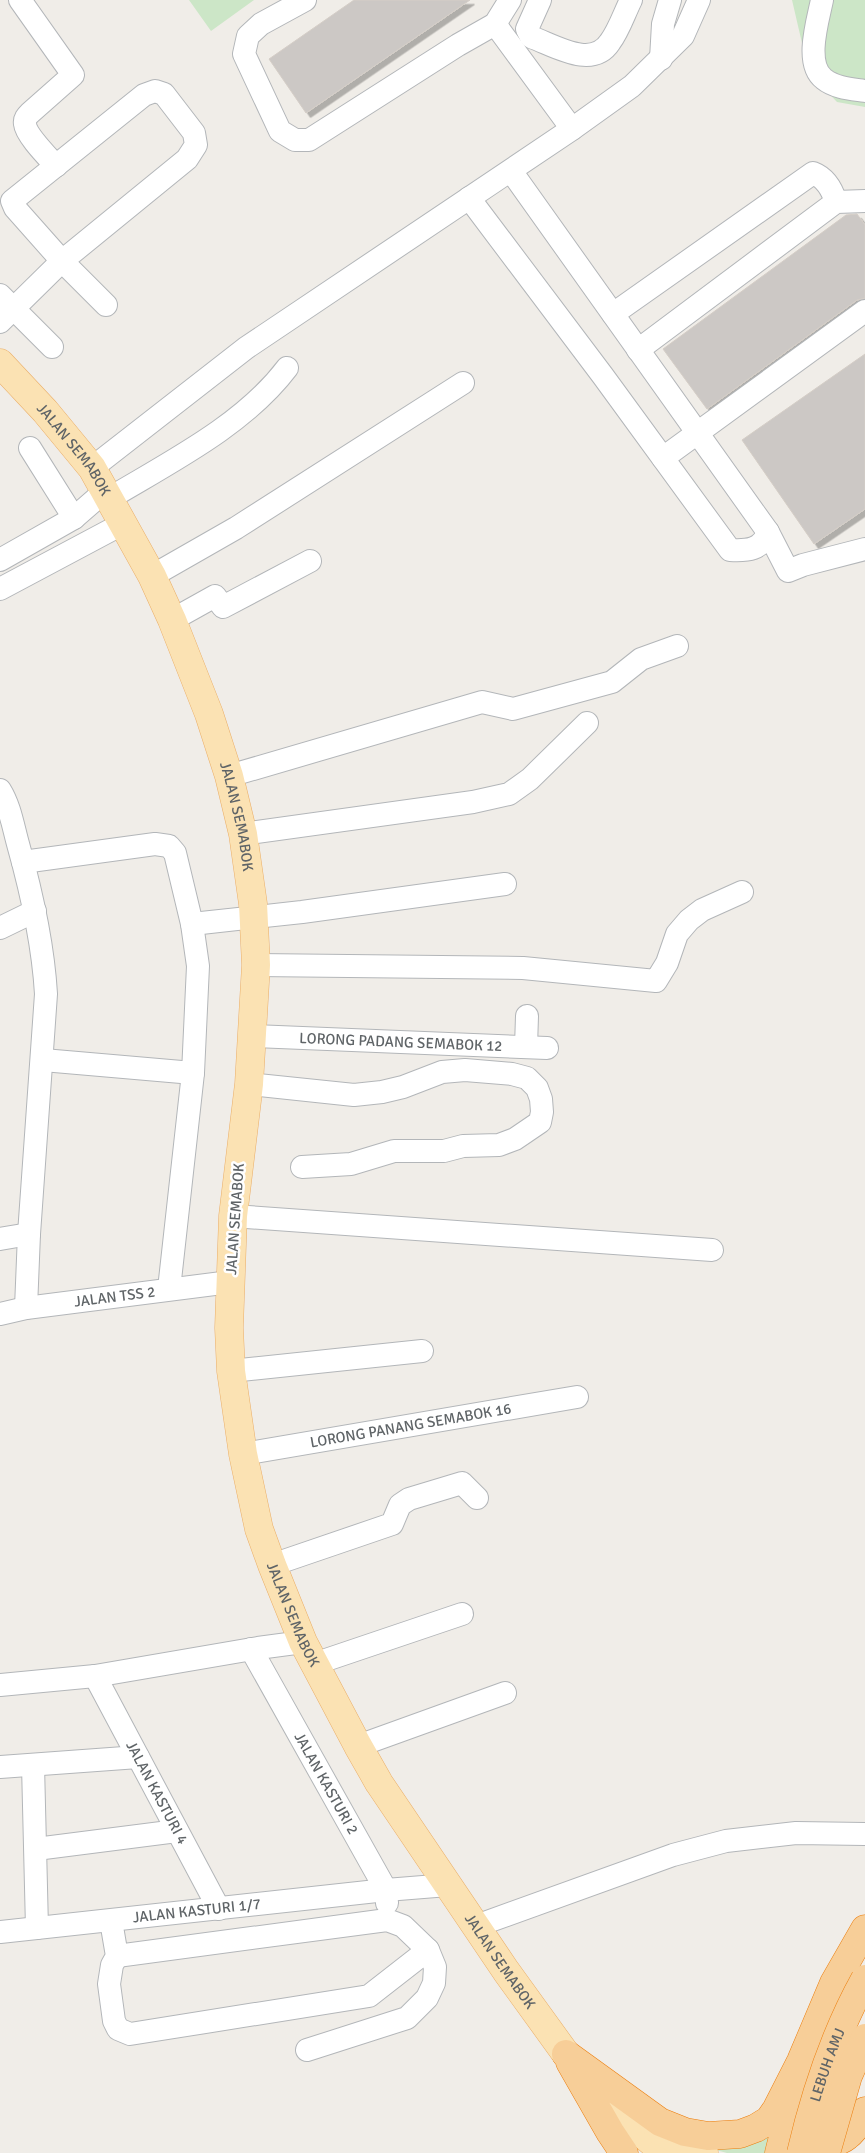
<svg xmlns="http://www.w3.org/2000/svg" width="865" height="2153" font-family="Signika,sans-serif">
	<style>
		.green { fill: #cce6c7 }
		.building { fill: #ccc8c5; stroke: #d5cec7; filter: url(#shadow) }
		.lines { fill: none; stroke-linecap: round; stroke-linejoin: round }
		.minor-casing { stroke: #b3b6b9; stroke-width: 24 }
		.major-casing { stroke: #eaae68; stroke-width: 29 }
		.highway-casing { stroke: #ec7e0d; stroke-width: 29 }
		.minor { stroke: #fff; stroke-width: 22 }
		.major { stroke: #fbe2b3; stroke-width: 28 }
		.highway { stroke: #f7ce98; stroke-width: 28 }
		.highway-bridge-casing { stroke: #ec7e0d; stroke-width: 29; stroke-linecap: butt }
		.highway-bridge { stroke: #f7ce98; stroke-width: 28 }
		.labels { text-anchor: middle; stroke-width: 5; stroke-linejoin: round; paint-order: stroke }
		.street-label { font-size: 15px; fill: #5f6467; stroke: #fff }
	</style>
	<defs>
		<filter id="shadow"><feDropShadow dx="4.5" dy="4.5" stdDeviation="0" flood-color="#0004"/></filter>
	</defs>
	<rect width="100%" height="100%" fill="#f0ede8"/>
	<path class="green" d="M189,0H254L211,31Z
		M792,0H865V107L837,102L814,78L805,56Z
		M773,2129L767,2153H727L712,2149Z"/>
	<path class="building" d="M354,0H470L306,113L269,59Z
		M857,214L865,225V298L857,300L707,409L663,349L846,215Z
		M865,354V509L814,544L742,440Z"/>
	<g class="lines">
		<defs>
			<g id="minor">
				<path d="M20,0L73,75L30,113C27,116 24,119 25,124C26,135 48,157 56,166"/>
				<path d="M305,0L261,24L248,36L244,54L280,131L295,140H309L458,45L495,24L510,0"/>
				<path d="M540,0L527,29L531,37C554,45 592,70 610,42C619,30 624,14 631,0"/>
				<path d="M822,0C818,20 804,64 824,79C835,88 852,89 865,91"/>
				<path d="M495,24L572,129"/>
				<path d="M661,59L663,24L670,0"/>
				<path d="M511,171L768,532L788,571L803,565L865,549"/>
				<path d="M469,198L603,376L730,550C747,551 762,550 768,532"/>
				<path d="M0,295L52,347"/>
				<path d="M613,314L813,173C826,178 832,189 836,202"/>
				<path d="M0,322L62,261L187,159L196,145L194,133L164,94L155,91L144,95L12,201L15,208L62,261L106,305"/>
				<path d="M638,350L836,202L865,201"/>
				<path d="M30,448L74,518"/>
				<path d="M663,458L865,311"/>
				<path d="M92,468L246,348L572,129L632,86L683,36L699,0"/>
				<path d="M110,498C170,462 244,425 287,368"/>
				<path d="M0,560L74,518L105,491"/>
				<path d="M152,576L236,528L463,383"/>
				<path d="M0,589L124,523"/>
				<path d="M172,620L215,596L223,607L310,561"/>
				<path d="M229,776L482,702L513,709L612,682L641,659L677,646"/>
				<path d="M0,790C10,806 13,826 18,844C32,894 43,943 46,994L29,1234L26,1308"/>
				<path d="M243,834L473,802L509,794L530,779L587,723"/>
				<path d="M23,862L155,844L169,846L175,853L192,924L198,966L193,1073L169,1289"/>
				<path d="M192,924L302,912L505,884"/>
				<path d="M0,928L35,911"/>
				<path d="M256,965L523,968L656,981L667,963L677,934L689,920L702,910L742,892"/>
				<path id="s1" d="M253,1036L547,1048"/>
				<path d="M526,1047L527,1016"/>
				<path d="M43,1060L193,1073"/>
				<path d="M249,1084L354,1095L382,1092L403,1087L442,1072L465,1070L512,1074L527,1078L537,1088L541,1099L542,1112L540,1122L515,1139L499,1145L463,1146L444,1151H394L351,1164L302,1167"/>
				<path d="M233,1216L712,1250"/>
				<path d="M0,1239L29,1234"/>
				<path id="s2" d="M0,1314L26,1308L230,1282"/>
				<path d="M231,1371L422,1351"/>
				<path id="s3" d="M243,1454L577,1397"/>
				<path d="M272,1565L392,1524L400,1505L409,1499L462,1483L477,1498"/>
				<path id="s4" d="M251,1649L386,1890L387,1903"/>
				<path d="M314,1664L462,1614"/>
				<path id="s5" d="M95,1676L219,1909"/>
				<path d="M0,1685L95,1676L258,1648L303,1642"/>
				<path d="M358,1746L505,1693"/>
				<path d="M33,1765L37,1928"/>
				<path d="M0,1767L138,1757"/>
				<path d="M36,1849L177,1831"/>
				<path d="M111,1921L117,1956L112,1965L109,1984L114,2021L118,2029L130,2034L369,1996L428,1950"/>
				<path d="M476,1926L673,1855L726,1841L796,1833L865,1834"/>
				<path id="s6" d="M0,1932L386,1890L448,1885"/>
				<path d="M117,1956L387,1920L403,1926L428,1950L435,1967L434,1983L427,1998L407,2018L307,2050"/>
			</g>
			<g id="major">
				<path id="s7" d="M0,363L45,411L92,468L152,576L172,620L209,714L229,776L243,834L253,904L256,965L249,1084L233,1216L229,1328L231,1371L243,1454L259,1529L272,1565L303,1642L358,1746L379,1783L506,1971L566,2054L635,2128L653,2143L671,2153"/>
				<path d="M658,2130L704,2153"/>
			</g>
			<path id="highway" d="M566,2054L660,2122L685,2132L708,2136L740,2134L756,2128L769,2120L776,2110L801,2061L834,1983L865,1929
				M570,2062L610,2132L624,2153
				M798,2078C796,2090 792,2105 795,2117C800,2139 828,2151 847,2136C855,2130 860,2121 865,2111
				M779,2153L792,2101"/>
		</defs>
		<use href="#minor" class="minor-casing"/>
		<use href="#major" class="major-casing"/>
		<use href="#highway" class="highway-casing"/>
		<use href="#minor" class="minor"/>
		<use href="#major" class="major"/>
		<use href="#highway" class="highway"/>
		<defs>
			<g id="highway-bridge">
				<path id="s8" d="M801,2153C815,2093 835,2033 865,1979"/>
				<path d="M826,2153L848,2076L865,2038"/>
			</g>
		</defs>
		<use href="#highway-bridge" class="highway-bridge-casing"/>
		<use href="#highway-bridge" class="highway-bridge"/>
	</g>
	<g class="labels">
		<g class="street-label">
			<text dy="5" stroke="none"><textPath href="#s7" startOffset="114">JALAN SEMABOK</textPath></text>
			<text dy="5" stroke="none"><textPath href="#s7" startOffset="519">JALAN SEMABOK</textPath></text>
			<text dy="5" stroke="none"><textPath href="#s1" startOffset="148">LORONG PADANG SEMABOK 12</textPath></text>
			<text transform="translate(235 1219) rotate(-86)" y="5">JALAN SEMABOK</text>
			<text dy="5" stroke="none"><textPath href="#s2" startOffset="116">JALAN TSS 2</textPath></text>
			<text dy="5" stroke="none"><textPath href="#s3" startOffset="170">LORONG PANANG SEMABOK 16</textPath></text>
			<text dy="5" stroke="none"><textPath href="#s7" startOffset="1329">JALAN SEMABOK</textPath></text>
			<text dy="5" stroke="none"><textPath href="#s4" startOffset="154">JALAN KASTURI 2</textPath></text>
			<text dy="5" stroke="none"><textPath href="#s5" startOffset="132">JALAN KASTURI 4</textPath></text>
			<text dy="5" stroke="none"><textPath href="#s6" startOffset="198">JALAN KASTURI 1/7</textPath></text>
			<text dy="5" stroke="none"><textPath href="#s7" startOffset="1734">JALAN SEMABOK</textPath></text>
			<text dy="5" stroke="none"><textPath href="#s8" startOffset="92">LEBUH AMJ</textPath></text>
		</g>
	</g>
</svg>
